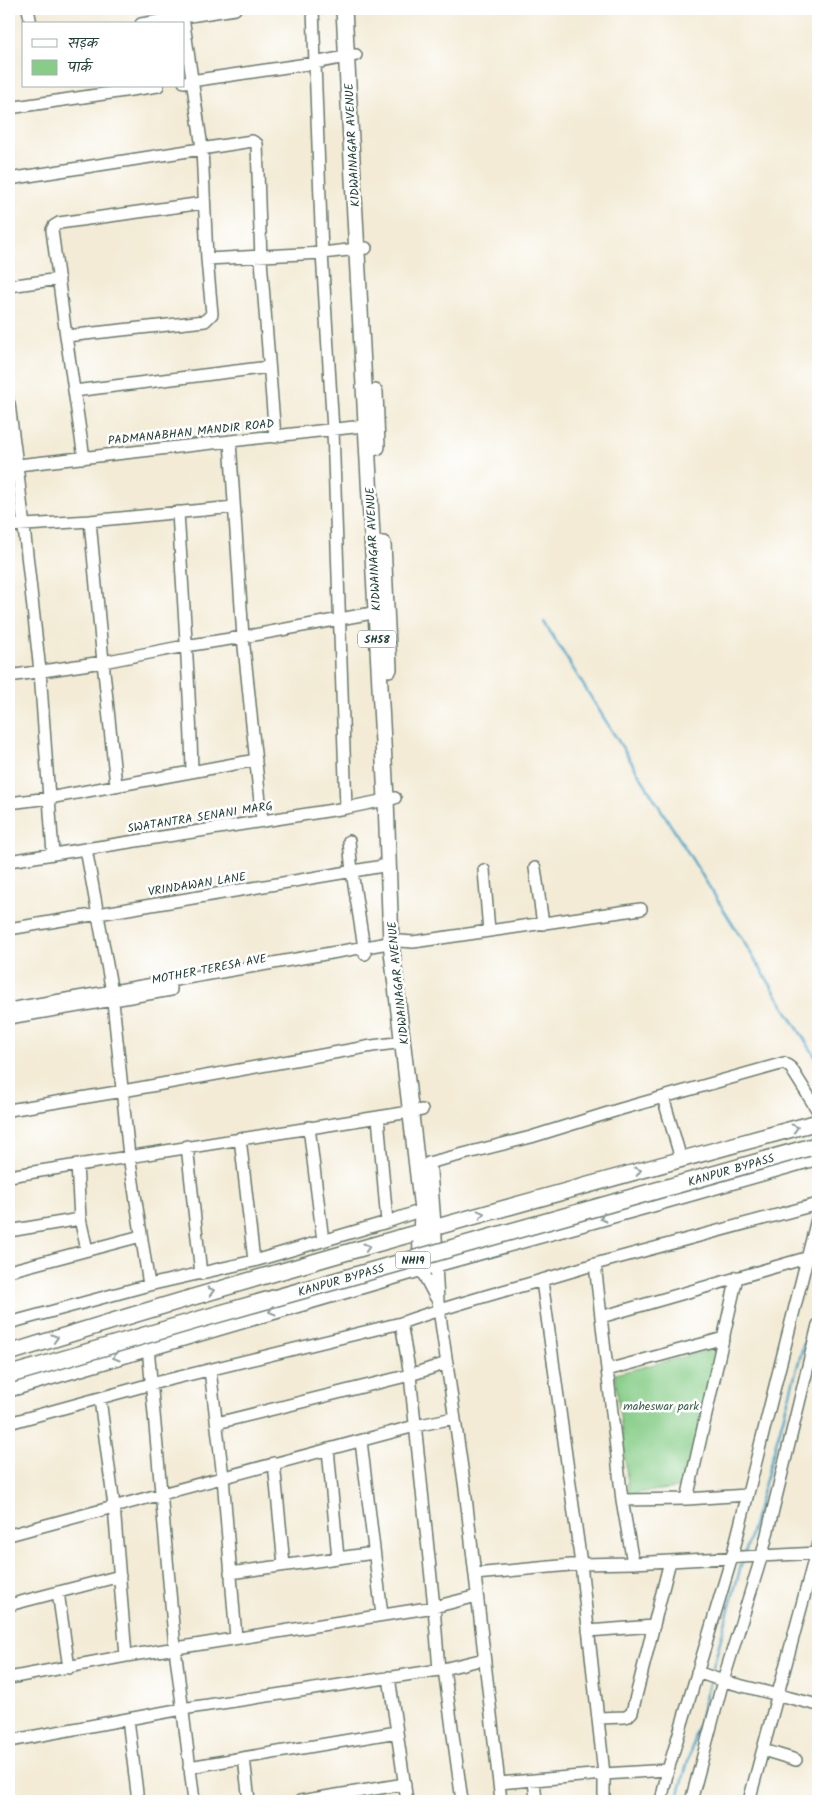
<svg xmlns="http://www.w3.org/2000/svg" width="827" height="1810" font-family="Kalam,'Playpen Sans Deva',sans-serif">
	<style>
		.green { fill: #87cd88; stroke: #53855e }
		.lines { fill: none; stroke-linecap: round; stroke-linejoin: round }
		.stream { stroke: #4ba6c9; stroke-width: 2.5 }
		.minor-casing { stroke: #697a6c; stroke-width: 14 }
		.major-casing { stroke: #697a6c; stroke-width: 18 }
		.minor { stroke: #fff; stroke-width: 11 }
		.major { stroke: #fff; stroke-width: 15 }
		.highway-bridge-casing { stroke: #697a6c; stroke-width: 19; stroke-linecap: butt }
		.highway-bridge { stroke: #fff; stroke-width: 16 }
		.oneway { stroke: #8f9e9a }
		.labels { text-anchor: middle; stroke-width: 5; stroke-linejoin: round; paint-order: stroke }
		.shield { fill: #fff; stroke: #627771; stroke-width: 1 }
		.shield-label { font-size: 11px; font-weight: bold; fill: #1f3d34 }
		.street-label { font-size: 12px; fill: #1f3d34; stroke: #fff }
		.park-label { font-size: 12px; fill: #396149; stroke: #fff }
	</style>
	<rect width="100%" height="100%" fill="#fff"/>
	<filter id="ink" filterUnits="userSpaceOnUse"><feTurbulence type="fractalNoise" baseFrequency=".02" numOctaves="2"/><feDisplacementMap in="SourceGraphic" scale="10" xChannelSelector="R" yChannelSelector="G"/><feConvolveMatrix kernelMatrix="1 2 1 2 8 2 1 2 1" color-interpolation-filters="sRGB"/></filter>
	<filter id="wash" filterUnits="userSpaceOnUse"><feTurbulence type="fractalNoise" baseFrequency=".0096" numOctaves="4" result="noise"/><feDisplacementMap in="SourceGraphic" scale="20" xChannelSelector="R" yChannelSelector="G"/><feGaussianBlur stdDeviation="1.12" result="paint"/><feColorMatrix in="noise" values="0 0 0 0 0 0 0 0 0 0 0 0 0 0 0 0 0 1.4 0 .05"/><feComposite in="paint" operator="in"/></filter>
	<g filter="url(#wash)">
		<rect width="100%" height="100%" fill="#f3ebd5"/>
		<path class="green" d="M718,1348L686,1487L629,1494L615,1374Z"/>
		<g class="lines">
			<path class="stream" d="M544,622L818,1061
				M745,1554L818,1293
				M711,1674L742,1562
				M677,1801L710,1680"/>
		</g>
	</g>
	<g filter="url(#ink)">
		<g class="lines">
			<defs>
				<path id="minor" d="M28,9L31,24
					M181,9L183,17L235,9
					M313,9L322,253L333,430L346,808
					M141,24L183,17L202,148L207,259L322,253L366,248
					M184,82L314,63L356,55
					M9,108L158,86
					M9,179L252,141L257,144L261,260L275,437
					M9,286L59,279
					M66,336L52,230L54,226L59,223L203,203
					M74,391L269,367
					M9,404L17,465L40,671L53,854
					M230,441L243,637L262,821
					M84,458L66,336L205,321L212,314L207,259
					M9,466L372,425
					M178,512C183,598 190,685 192,771
					M90,521L103,662L116,785
					M9,526L90,521L234,507
					M9,676L103,662L185,646L243,637L383,611
					M9,803L49,798L256,760
					M349,841L352,872L365,954
					M86,849L112,992L129,1156L149,1285
					M9,861L346,808L395,798
					M535,868L543,924
					M484,870L489,931
					M9,929L389,865
					M9,1009L400,941L413,942L641,909
					M9,1018L171,990
					M663,1097L681,1159
					M9,1110L123,1091L372,1046L404,1042
					M378,1117L387,1222
					M309,1127L323,1241
					M187,1146L201,1274
					M428,1163L531,1137L621,1109L784,1063L791,1068L818,1111
					M9,1176L422,1110
					M80,1219L87,1250
					M9,1231L80,1219L77,1164
					M254,1261L387,1222L422,1210
					M436,1264L438,1302L465,1489L501,1801
					M595,1264L818,1204
					M420,1268L436,1298
					M9,1271L141,1236
					M542,1281L581,1564L604,1774L668,1770L732,1557L818,1215
					M601,1317L806,1258
					M9,1323L149,1285L254,1261L240,1138
					M401,1323L410,1375L434,1607L439,1670
					M148,1347L175,1648L194,1801
					M210,1370L223,1477L236,1638
					M607,1370L724,1338
					M100,1399L114,1506L126,1656
					M9,1423L151,1384L401,1323C464,1300 530,1285 595,1264L622,1500L633,1563
					M217,1423L410,1375L447,1363
					M361,1441L382,1615
					M328,1449L338,1558
					M274,1463L284,1565
					M687,1499L747,1495
					M622,1500L687,1499L737,1277
					M9,1535L415,1426L454,1418
					M230,1573L374,1553
					M475,1574L581,1564L633,1563L818,1553
					M58,1592L69,1668
					M9,1605L120,1576
					M588,1631L654,1626
					M444,1669L462,1801
					M697,1672L723,1681L818,1705
					M389,1677L407,1801
					M9,1678L126,1656L434,1607L477,1596
					M598,1718L625,1717L628,1716L632,1712L670,1561
					M128,1719L138,1801
					M9,1741L182,1709L439,1670L484,1659
					M763,1750L796,1760
					M244,1758L249,1801
					M189,1767L397,1732
					M534,1780L536,1801
					M499,1783L604,1774V1801
					M300,1801L405,1784
					M661,1801L668,1770
					M691,1801L723,1681L762,1555L818,1325
					M749,1801L818,1545"/>
				<path id="major" d="M344,9L386,799L391,943L422,1210L420,1268
					M375,392L377,447
					M383,544L389,669
					M429,1172L436,1264
					M9,1353C277,1269 548,1196 818,1122
					M9,1389L436,1264L649,1205L818,1157"/>
			</defs>
			<use href="#minor" class="minor-casing"/>
			<use href="#major" class="major-casing"/>
			<use href="#minor" class="minor"/>
			<use href="#major" class="major"/>
			<defs>
				<path id="highway-bridge" d="M9,1375L215,1315L818,1145"/>
			</defs>
			<use href="#highway-bridge" class="highway-bridge-casing"/>
			<use href="#highway-bridge" class="highway-bridge"/>
		</g>
		<defs><path id="oneway-chevron" d="M-2-3.5L2.5 0L-2 3.5" fill="none" stroke-width="1.6" stroke-linecap="round" stroke-linejoin="round" transform="scale(1.25)"/></defs>
		<g class="oneway">
			<use href="#oneway-chevron" transform="translate(795 1128) rotate(-15)"/>
			<use href="#oneway-chevron" transform="translate(638 1171) rotate(-15)"/>
			<use href="#oneway-chevron" transform="translate(481 1214) rotate(-15)"/>
			<use href="#oneway-chevron" transform="translate(603 1218) rotate(165)"/>
			<use href="#oneway-chevron" transform="translate(367 1247) rotate(-16)"/>
			<use href="#oneway-chevron" transform="translate(211 1291) rotate(-16)"/>
			<use href="#oneway-chevron" transform="translate(272 1311) rotate(164)"/>
			<use href="#oneway-chevron" transform="translate(55 1338) rotate(-17)"/>
			<use href="#oneway-chevron" transform="translate(116 1357) rotate(163)"/>
		</g>
	</g>
	<g class="labels">
		<g class="shield">
			<rect x="358" y="630.5" width="38" height="17" rx="4"/>
			<rect x="395.5" y="1251.5" width="35" height="17" rx="4"/>
		</g>
		<g class="shield-label">
			<text x="377" y="643">SH58</text>
			<text x="413" y="1264">NH19</text>
		</g>
		<g class="street-label">
			<text transform="translate(352 145) rotate(-93)" y="4">KIDWAINAGAR AVENUE</text>
			<text transform="translate(191 432) rotate(-6)" y="4">PADMANABHAN MANDIR ROAD</text>
			<text transform="translate(373 549) rotate(-93)" y="4">KIDWAINAGAR AVENUE</text>
			<text transform="translate(200 817) rotate(-9)" y="4">SWATANTRA SENANI MARG</text>
			<text transform="translate(197 884) rotate(-9)" y="4">VRINDAWAN LANE</text>
			<text transform="translate(209 969) rotate(-11)" y="4">MOTHER TERESA AVE</text>
			<text transform="translate(398 983) rotate(-96)" y="4">KIDWAINAGAR AVENUE</text>
			<text transform="translate(731 1170) rotate(-16)" y="4">KANPUR BYPASS</text>
			<text transform="translate(341 1280) rotate(-16)" y="4">KANPUR BYPASS</text>
		</g>
		<g class="park-label">
			<text x="661" y="1410">maheswar park</text>
		</g>
	</g>
	<rect width="827" height="1810" fill="none" stroke="#fff" stroke-width="30"/>
	<rect x="22" y="22" width="162" height="65" fill="#ffffff" stroke="#a5b1ae"/>
	<rect x="32" y="39" width="25" height="8" fill="#ffffff" stroke="#a5b1ae"/>
	<text x="68" y="48" font-size="15" fill="#1f3d34">सड़क</text>
	<rect x="32" y="60" width="25" height="15" fill="#87cd88" stroke="#a5b1ae"/>
	<text x="68" y="72" font-size="15" fill="#1f3d34">पार्क</text>
</svg>
